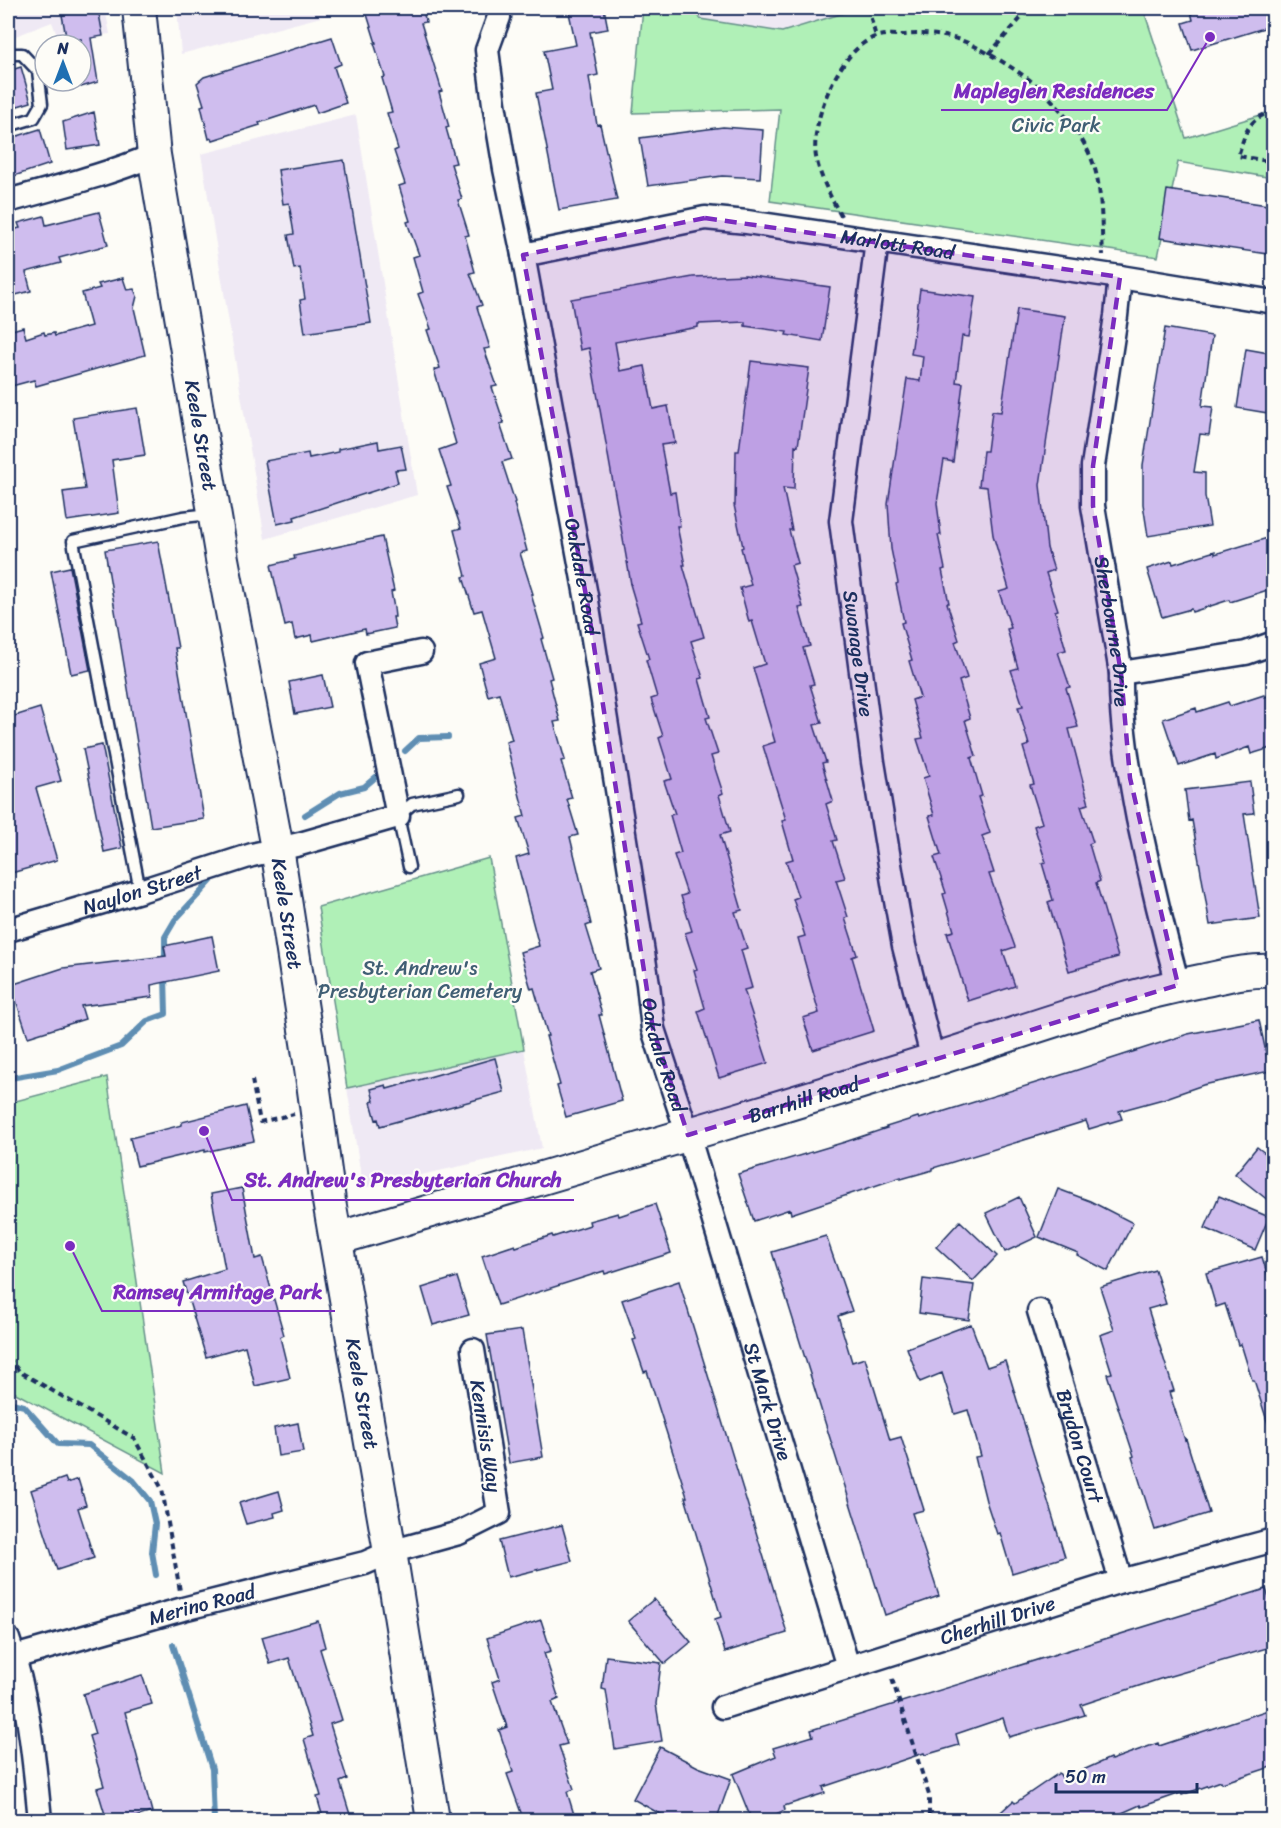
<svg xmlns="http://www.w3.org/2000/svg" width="1281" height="1828" font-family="Sriracha,sans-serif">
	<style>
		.built { fill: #efe9f4 }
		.green { fill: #b0f0b7; stroke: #66908a; stroke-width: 1.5 }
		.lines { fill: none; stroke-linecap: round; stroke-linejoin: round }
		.stream { stroke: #5e8eb3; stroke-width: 6 }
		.building { fill: #cfbdee; stroke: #1b2f5e; stroke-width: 1.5 }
		.lane-casing { stroke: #1b2f5e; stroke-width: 15 }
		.street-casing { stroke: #1b2f5e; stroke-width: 27 }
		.secondary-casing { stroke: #1b2f5e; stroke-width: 36 }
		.path { stroke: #1b2f5e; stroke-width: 4; stroke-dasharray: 6 4.5; stroke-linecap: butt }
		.lane { stroke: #fdfcf7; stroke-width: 10 }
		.street { stroke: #fdfcf7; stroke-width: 22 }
		.secondary { stroke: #fdfcf7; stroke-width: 32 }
		.marked { fill: #7b2cbf; fill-opacity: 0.2; stroke: #7b2cbf; stroke-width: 4.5; stroke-dasharray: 12 8; stroke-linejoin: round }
		.labels { text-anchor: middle; stroke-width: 4.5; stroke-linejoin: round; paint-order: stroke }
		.park-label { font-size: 20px; fill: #405f74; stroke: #fdfcf7 }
		.street-label { font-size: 20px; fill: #1b2f5e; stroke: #fdfcf7 }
		.leader { fill: none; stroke: #7b2cbf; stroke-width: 2 }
		.callout-dot { fill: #7b2cbf; stroke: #fdfcf7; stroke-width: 2 }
		.callout-label { font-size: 21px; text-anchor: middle; font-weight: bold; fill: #7b2cbf; stroke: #fdfcf7; stroke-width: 4.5; stroke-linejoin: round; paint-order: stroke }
	</style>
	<rect width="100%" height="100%" fill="#fdfcf7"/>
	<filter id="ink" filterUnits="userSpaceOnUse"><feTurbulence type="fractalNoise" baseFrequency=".0167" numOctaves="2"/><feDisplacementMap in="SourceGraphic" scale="12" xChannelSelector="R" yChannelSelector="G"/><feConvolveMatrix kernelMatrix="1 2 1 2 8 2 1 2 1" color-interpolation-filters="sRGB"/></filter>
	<g filter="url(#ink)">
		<path class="built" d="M8,8H105L110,34L59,41L52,22L8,39Z
			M177,8H355L181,54Z
			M697,8H860L782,32L700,19Z
			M356,115L417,495L265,539L201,154Z
			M524,1049L542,1148L363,1188L347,1088Z"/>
		<path class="green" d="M643,8H697L700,19L782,32L860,8H1143L1186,138L1273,111V178L1178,162L1158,257L770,201L780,109L633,113Z
			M489,858L524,1049L347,1088L318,907Z
			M107,1077L165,1473L8,1389V1103Z"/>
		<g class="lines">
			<path class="stream" d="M405,751L419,738L448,737
				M305,815L340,793L364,787L377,776
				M165,963V937L175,920L211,881
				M8,1080L10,1078L58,1070L121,1046L147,1021L166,1014L165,976
				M8,1402L24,1406L58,1444L89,1445L133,1480L150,1501L155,1524L152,1552L156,1575
				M173,1645L212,1769L214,1820"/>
		</g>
		<path class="building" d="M98,8L103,36L91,38L98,82L81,87V39L67,42L62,15Z
			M365,8H422L426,22L421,23L442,91L439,92L449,127L446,128L456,163L451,164L462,199L458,200L469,235L465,236L475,272L470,273L482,305L477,307L490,348L484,349L497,386L492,387L504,423L500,424L512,459L502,462L515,502L514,503L527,551L520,553L533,594H531L544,638L541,639L552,678L549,679L560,721L554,722L565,760L561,761L572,798L567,799L578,835L570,837L591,924L586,926L599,968L590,971L602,1015H599L622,1101L566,1117L557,1086L560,1085L546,1036H548L534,988L531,989L520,952L539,946L516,858L529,854L518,818L525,816L506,742L512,740L499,693L488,696L479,663L496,658L482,610L474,612L463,577L466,576L454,530L461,528L447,487L451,486L439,450L456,444L434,370L440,368L427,330L431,329L418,294L423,292L413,257L419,255L407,222L410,221L399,186L405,184L394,151L398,149L387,113L392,112L382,78L385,77L374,43H376Z
			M568,8H604L608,29L590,32L598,75L589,77L597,125L600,124L617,200L559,210L536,93L552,90L544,51L576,45Z
			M1190,8H1274V25L1192,50L1183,23L1193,20Z
			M332,37L341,64L334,67L346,103L317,113L314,105L259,123L260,125L213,140L212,138L209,139L201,106L204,105L197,83L204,77Z
			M21,67L31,102L8,109V71Z
			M94,112L100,145L67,150L63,122Z
			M723,127L763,130L760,178L722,176L648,186L640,138Z
			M40,129L50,164L8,178V139Z
			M344,160L371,323L305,333L300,300L305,299L300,268L294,269L288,235L294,234L289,203L283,204L278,170Z
			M1167,190L1274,206V255L1160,238Z
			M99,212L108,245L59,258L61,263L26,272L31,291L8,297V231L20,228L18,223L44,216L46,225Z
			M745,275L830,287L822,341L786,335L787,332L745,326V322L698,324V327L615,342L620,371L645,366L653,409L668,406L675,443L661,445L670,493L675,492L680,526H677L685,565H683L704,637L691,641L703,678L699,679L710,717L706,718L718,754L711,756L723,793L719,795L730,832L720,835L742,910L735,912L747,948L741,950L752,988L744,990L768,1063L719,1078L698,1011L705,1008L694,970L697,969L685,933L692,931L681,896L687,894L674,855L681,853L670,815L675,814L664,781L672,779L659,738L663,736L651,699L657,697L646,660L649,659L637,622L641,621L630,584H631L589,348L580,350L571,299L693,277Z
			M123,278L127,290L134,289L137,296L134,308L145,355L36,386L34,380L8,387V331L23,327L26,338L44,332L45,335L54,333L55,336L91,326L82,293L100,288L98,284Z
			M920,289L975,297L969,337L962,336L956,382L963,383L953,462L944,460L937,503L941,535H938L945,569L942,570L949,603H947L959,640L955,642L967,678L959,681L970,718L965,720L976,756L971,758L982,796L978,797L990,833L982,836L994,873L989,874L1015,947L1003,951L1015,986L968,1001L947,933L954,931L943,894L946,893L934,857L941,855L929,816L934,815L923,778L929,776L917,739L923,738L912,700L920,697L909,661L912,660L901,623L904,622L896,584L898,583L891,549L888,504L907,379L920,381L923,356L911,354Z
			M1017,309L1065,316L1040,485L1047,548L1054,570L1046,573L1058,610L1055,611L1066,650L1058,652L1070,687L1066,688L1078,727L1069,729L1089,804L1081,806L1093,842L1089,844L1100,881L1096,883L1118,957L1069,971L1048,902L1053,900L1042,863L1046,862L1034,826L1042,823L1030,785L1034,784L1023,747L1029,745L1018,707L1023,706L1011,670L1018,668L1007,629L1011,628L999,592L1009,589L993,535L987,487L979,486L983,451H987L992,411L1001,412Z
			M1165,328L1212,336L1202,406L1213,407L1209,435L1200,434L1194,472L1205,473V496L1210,526L1148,536L1143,504V465Z
			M1246,349L1274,354V414L1237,408Z
			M751,361L809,368L798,446L795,445L794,489L783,488L792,530H789L798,563L791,565L803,607L799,608L810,646L803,648L814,684L810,685L822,723L814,725L826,762L822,763L833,801L826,804L837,840L833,841L845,878L836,880L848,917L845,918L857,955L852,957L874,1031L813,1050L803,1018L819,1013L798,938L805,936L793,899L798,897L786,861L793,859L782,821L786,820L763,746L775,742L753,668L765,664L752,621L749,622L740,588L751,585L741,548L743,547L734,505H735L736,451H739Z
			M137,408L145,455L112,460L119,513L67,521L63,492L85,489L73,418Z
			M378,441L379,449L401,445L406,469L395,470L398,483L294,517L295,520L277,524L265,461L308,453L309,458L338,452V449Z
			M1274,536V588L1230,602L1229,600L1192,612L1191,609L1162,617L1147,569L1172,561L1173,564L1215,551V554Z
			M382,537L394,591L391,592L394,608L395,617H393L395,628L366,634L365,629L313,641L312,635L295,639L292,624L285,626L271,565L295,559L294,556Z
			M158,541L178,648H175L204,819L151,827L105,550Z
			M70,567L90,670L71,674L51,571Z
			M323,675L330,707L295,714L289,682Z
			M1274,694V747L1251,754L1249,747L1216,759L1215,754L1179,766L1163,719L1196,708L1197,712L1228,702L1230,706L1264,695L1265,697Z
			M40,708L61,781L36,788L57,860L8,874V718Z
			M102,745L122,848L104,852L83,749Z
			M1250,782L1254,813L1244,814L1260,918L1210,925L1192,820L1189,821L1185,790Z
			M212,936L219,971L151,985L152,997L81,1006L85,1019L28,1037L11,985L63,968L166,956L164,946Z
			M1259,1020L1270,1071L1203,1085L1163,1099L1119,1111L1122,1119L1089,1129L1086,1121L933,1168V1170L901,1179V1177L791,1214L790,1209L754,1221L738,1174L845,1142L887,1128L886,1127L918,1117L919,1119L1071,1072L1188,1034Z
			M495,1058L504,1092L380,1126L378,1119L376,1120L371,1102L374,1101L371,1089L386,1085L387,1089Z
			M246,1106L254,1141L205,1152V1150L137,1166L130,1138L182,1125V1122Z
			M1257,1147L1274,1160V1205L1235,1174Z
			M242,1188L255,1259L262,1257L284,1335L280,1337L290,1378L255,1386L245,1346L206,1357L183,1282L225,1269L211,1194Z
			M1058,1189L1090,1201L1133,1223L1108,1271L1077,1255L1078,1253L1039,1237Z
			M1219,1196L1269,1217L1255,1250L1205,1228Z
			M1019,1197L1037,1237L1005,1252L986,1213Z
			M655,1204L671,1253L605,1274L604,1271L498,1305L482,1256L515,1245L516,1247L552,1235L553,1237L590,1225L589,1221L618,1213L619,1216Z
			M960,1221L997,1256L973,1281L936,1247Z
			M826,1236L852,1311L838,1316L852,1362L865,1358L890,1440L901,1437L924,1510L912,1513L939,1596L885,1615L772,1252Z
			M1262,1257L1274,1295V1430H1270L1254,1380H1252L1241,1344L1238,1345L1225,1304L1216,1307L1206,1273Z
			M1155,1270L1166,1304L1148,1309L1174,1391L1169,1392L1185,1440L1186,1439L1209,1513L1155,1530L1132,1457L1134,1456L1107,1374L1112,1373L1100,1335L1114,1330L1100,1287Z
			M457,1277L469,1315L433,1325L422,1288Z
			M923,1279L974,1285L969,1320L919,1313Z
			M679,1281L787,1633L725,1652L715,1619L721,1617L685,1497H687L647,1371L644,1372L633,1340L636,1339L622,1300Z
			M971,1324L987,1367L1005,1361L1065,1557L1012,1573L1000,1533L997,1534L986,1501L975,1457L981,1456L968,1410L955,1414L942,1373L920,1382L907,1348Z
			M522,1330L543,1457L509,1463L487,1335Z
			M298,1423L303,1452L278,1456L274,1428Z
			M65,1478L67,1483L78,1479L86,1505L78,1508L94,1558L57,1570L31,1490Z
			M279,1491L284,1510L274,1513L275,1517L246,1524L239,1503Z
			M562,1525L572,1561L508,1577L499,1541Z
			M1266,1589L1274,1614V1646L1160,1679L1081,1705L1085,1715L1009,1737L1003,1718L956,1734L959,1745L925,1755L924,1753L823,1787L825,1793L784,1806L785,1810L761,1821H752L733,1774L776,1756L773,1748L813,1736L811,1730Z
			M654,1599L691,1642L665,1664L628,1621Z
			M541,1620L551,1651L544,1653L559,1699L552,1702L567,1744L559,1746L574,1789L567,1792L576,1821H524L507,1774L513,1772L499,1730L507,1727L492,1682L500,1679L487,1638Z
			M318,1621L325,1647L320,1649L342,1720L330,1724L347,1779L340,1782L352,1821H324L317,1797L321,1796L304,1739L313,1736L289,1658L270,1664L262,1637Z
			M606,1656L661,1663L656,1704L662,1741L615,1749L606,1690L602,1689Z
			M142,1675L152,1704L125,1712L152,1812L122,1821H107L97,1788L104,1786L89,1736L95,1734L83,1694Z
			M1274,1708V1766L1222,1783L1221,1781L1182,1795L1181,1793L1141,1807L1140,1805L1104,1821H991L1013,1801L1015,1803L1059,1773L1063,1779L1110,1758L1111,1760L1158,1743L1159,1746Z
			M660,1747L698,1767L731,1779L716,1821H679L660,1814L633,1799Z"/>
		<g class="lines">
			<defs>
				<path id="lane" d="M8,54H22L38,71L42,104L34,118L8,126
					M409,867L398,816L412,804L459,794
					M140,891L73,541L183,517L211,514"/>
				<g id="street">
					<path id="s1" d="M499,17L487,50L494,104L505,169L523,255L587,601L648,984L653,1029L688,1135L848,1667"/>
					<path d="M8,201C57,187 107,175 154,155"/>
					<path id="s2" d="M877,241L841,521L873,762L896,901L904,946L933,1060"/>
					<path id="s3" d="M523,255L705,218L747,222L1120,277L1274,302"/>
					<path id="s4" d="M1120,277L1116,316L1093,466V506L1121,673C1120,722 1129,771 1138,819C1150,875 1163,930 1178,985"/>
					<path d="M1121,673L1246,653L1274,643"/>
					<path id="s5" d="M8,930L140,891L252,855L300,844L398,816L367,663L421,652"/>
					<path id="s6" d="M1039,1311L1121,1581"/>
					<path d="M8,1639C29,1698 34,1759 40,1820"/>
					<path id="s7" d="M14,1657L183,1609L365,1563L390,1552L459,1533L499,1513L473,1350"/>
					<path id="s8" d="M723,1707L1121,1581L1274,1540"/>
				</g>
				<g id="secondary">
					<path id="s9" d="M139,8L154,155L222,559L277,848L311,1068L329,1201L390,1552L433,1820"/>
					<path id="s10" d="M336,1239C538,1179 741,1120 942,1057C1028,1030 1113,998 1201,981C1225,976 1249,969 1274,971"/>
				</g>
			</defs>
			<use href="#lane" class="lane-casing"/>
			<use href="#street" class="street-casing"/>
			<use href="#secondary" class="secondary-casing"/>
			<path class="path" d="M868,8L876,37
				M989,54L1030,8
				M1274,111C1247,119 1246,132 1238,156L1274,162
				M841,216C831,198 820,177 816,157C810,121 839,50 875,37C883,34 895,35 903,35C921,33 939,34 957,39C977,44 1027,76 1042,90C1061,109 1082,135 1092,160C1103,189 1101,224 1103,255
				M252,1080L260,1122L294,1114
				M8,1358L20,1372L134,1438L162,1489L180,1591
				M892,1679L929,1795V1820"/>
			<use href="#lane" class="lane"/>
			<use href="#street" class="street"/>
			<use href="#secondary" class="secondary"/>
		</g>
	</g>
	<path class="marked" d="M705,218L1120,277L1093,466V506L1121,673L1130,778L1178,985L688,1135L653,1029L587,601L523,255Z"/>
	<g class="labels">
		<g class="park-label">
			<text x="1056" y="132">Civic Park</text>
			<text x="420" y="975">St. Andrew's<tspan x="420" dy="23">Presbyterian Cemetery</tspan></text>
		</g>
		<g class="street-label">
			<text dy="7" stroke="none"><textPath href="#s3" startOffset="380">Marlott Road</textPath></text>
			<text dy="7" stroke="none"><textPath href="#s9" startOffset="432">Keele Street</textPath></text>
			<text dy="7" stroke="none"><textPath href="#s1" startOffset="570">Oakdale Road</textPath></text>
			<text dy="7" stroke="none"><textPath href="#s4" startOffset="358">Sherbourne Drive</textPath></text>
			<text dy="7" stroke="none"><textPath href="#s2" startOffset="416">Swanage Drive</textPath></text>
			<text dy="7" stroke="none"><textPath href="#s5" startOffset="140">Naylon Street</textPath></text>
			<text dy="7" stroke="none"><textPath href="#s9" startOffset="918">Keele Street</textPath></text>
			<text dy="7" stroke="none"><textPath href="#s1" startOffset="1056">Oakdale Road</textPath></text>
			<text dy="7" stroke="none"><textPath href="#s10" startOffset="488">Barrhill Road</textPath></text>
			<text dy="7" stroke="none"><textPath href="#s9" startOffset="1404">Keele Street</textPath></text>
			<text dy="7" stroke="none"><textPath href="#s1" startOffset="1418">St Mark Drive</textPath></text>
			<text transform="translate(486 1436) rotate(81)" y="7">Kennisis Way</text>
			<text dy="7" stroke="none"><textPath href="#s6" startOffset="141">Brydon Court</textPath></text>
			<text dy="7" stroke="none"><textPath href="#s7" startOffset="195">Merino Road</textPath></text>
			<text dy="7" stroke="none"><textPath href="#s8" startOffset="288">Cherhill Drive</textPath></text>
		</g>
	</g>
	<path class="leader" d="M1210 37L1167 110H941M204 1131L232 1200H574M70 1246L102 1311H335"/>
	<g class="callout-dot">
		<circle cx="1210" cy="37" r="6"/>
		<circle cx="204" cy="1131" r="6"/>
		<circle cx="70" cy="1246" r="6"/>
	</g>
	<g class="callout-label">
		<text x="1054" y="98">Mapleglen Residences</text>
		<text x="403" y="1187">St. Andrew's Presbyterian Church</text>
		<text x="218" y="1299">Ramsey Armitage Park</text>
	</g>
	<rect width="1281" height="1828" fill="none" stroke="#fdfcf7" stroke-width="30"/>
	<rect x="15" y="15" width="1251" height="1798" fill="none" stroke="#1b2f5e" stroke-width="2" filter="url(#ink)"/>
	<g transform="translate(63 63)"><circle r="28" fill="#fdfcf7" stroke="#a3aaba" stroke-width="1.5"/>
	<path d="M0-4.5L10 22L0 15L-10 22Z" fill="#1f6fb2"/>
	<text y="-9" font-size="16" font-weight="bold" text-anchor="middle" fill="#1b2f5e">N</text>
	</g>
	<path d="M1056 1783v9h141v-9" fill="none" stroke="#1b2f5e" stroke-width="3"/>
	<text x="1065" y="1783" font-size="18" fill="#1b2f5e" stroke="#fdfcf7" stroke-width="4.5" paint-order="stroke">50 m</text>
</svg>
